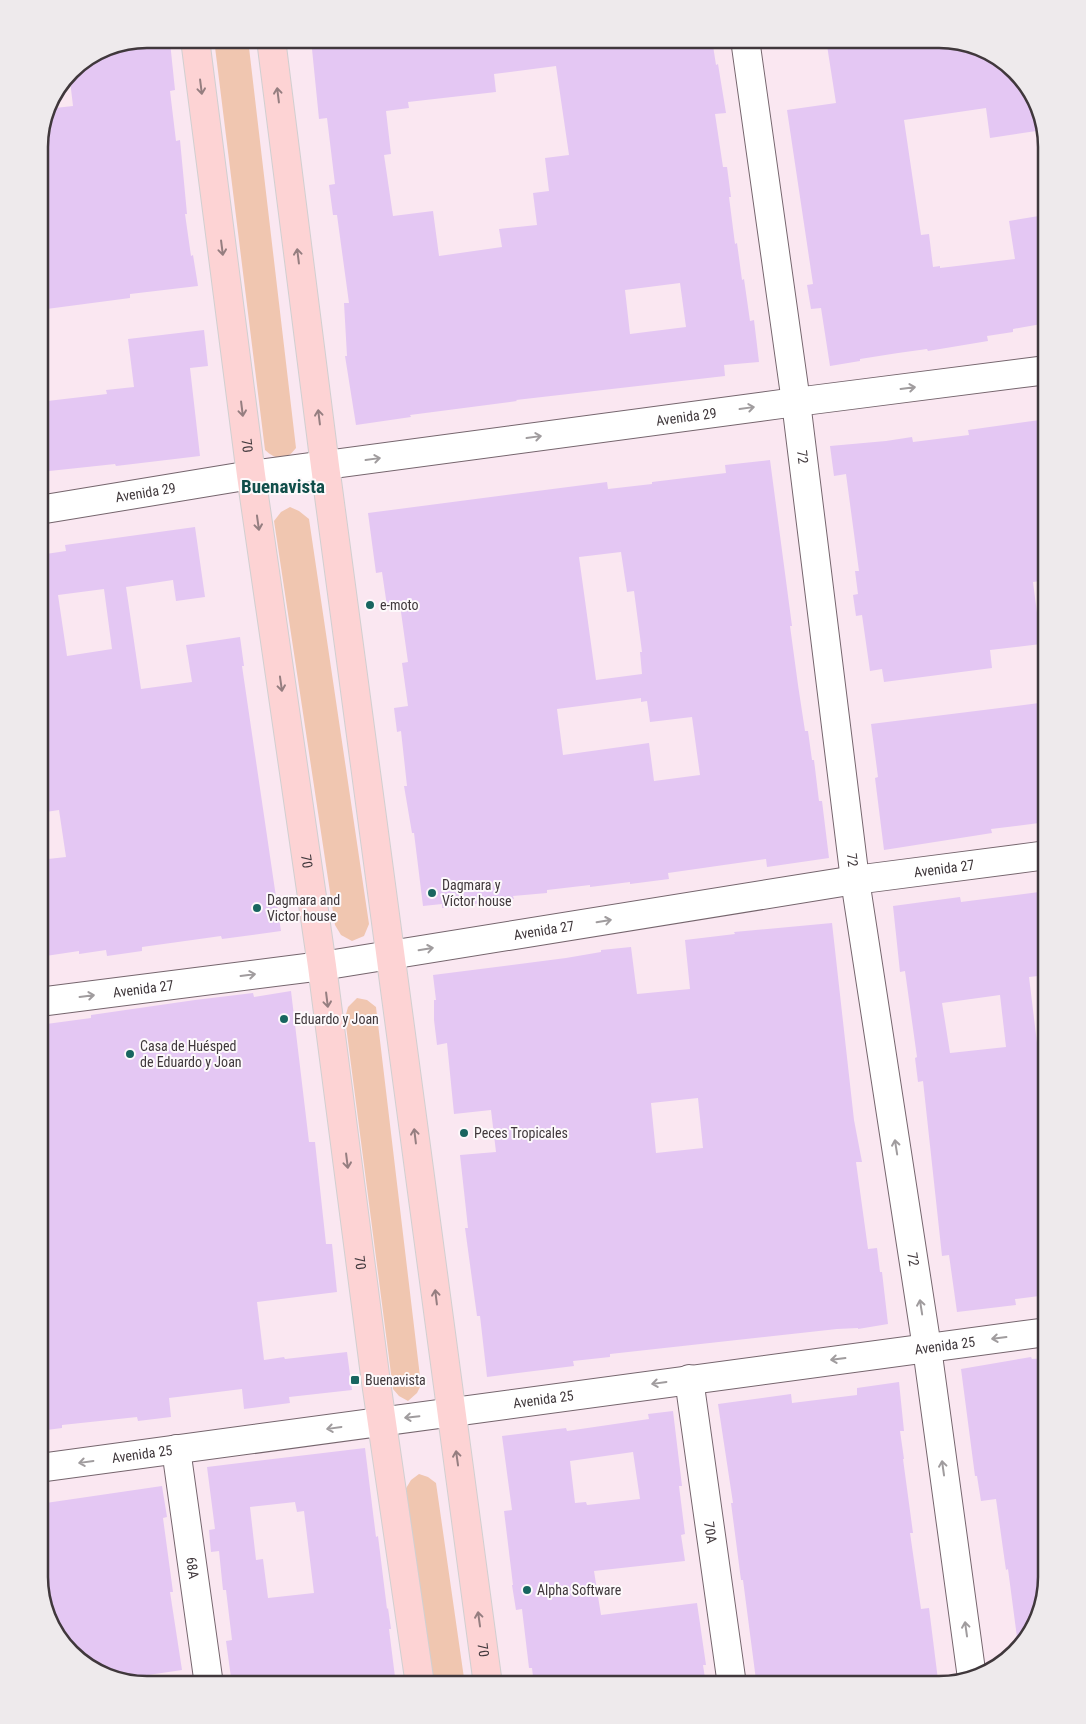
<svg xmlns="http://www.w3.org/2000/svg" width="1086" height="1724" font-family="'Roboto Condensed',sans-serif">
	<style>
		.green { fill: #f0c6b0 }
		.building { fill: #e4c7f3; fill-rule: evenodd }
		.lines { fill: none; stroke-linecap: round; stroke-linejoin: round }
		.minor-casing { stroke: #75656d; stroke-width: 30 }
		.major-casing { stroke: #d1cfd0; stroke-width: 30 }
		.minor { stroke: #fff; stroke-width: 28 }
		.major { stroke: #fdd3d4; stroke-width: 28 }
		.oneway { stroke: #957e80 }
		.oneway2 { stroke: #a09c9e }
		.poi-dot { fill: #186560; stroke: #fdf9fb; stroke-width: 2 }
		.labels { text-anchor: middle; stroke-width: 4; stroke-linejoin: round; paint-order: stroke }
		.street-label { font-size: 14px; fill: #40383c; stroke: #fdf9fb }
		.poi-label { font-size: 14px; fill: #40383c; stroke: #fdf9fb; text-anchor: start }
		.district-label { font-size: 19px; font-weight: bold; fill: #114e4a; stroke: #fdf9fb }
		.rim { fill: none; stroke: #40383c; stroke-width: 2.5 }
	</style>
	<rect width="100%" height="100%" fill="#fae7f1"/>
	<path class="green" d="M214,39H248L296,448C286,461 277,461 265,450Z
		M290,507L299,511L309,519L369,924L364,936L352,941L341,935L335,925L274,521L281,512Z
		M357,998L367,1000L376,1007L421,1385L417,1393L408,1401L399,1396L393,1389L345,1018L348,1007Z
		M419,1474L428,1477L436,1483L465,1685H433L405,1490L411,1480Z"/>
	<path class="building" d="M311,39H712L716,65L718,64L726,113L715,114L723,167H727L731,197H729L735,244L737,243L742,280L744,279L750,321L754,320L759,362L724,365L725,376L516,400L517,401L410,415L411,417L356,425L345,356H347L344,303H349L337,215H333L329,185L335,184L327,118L319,119ZM556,66L569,155L545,158L549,191L533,193L537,225L499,229L502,247L439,256L433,211L393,216L384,155L391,154L386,111L409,108L408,102L496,92L494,74ZM680,283L686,327L630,334L625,290Z
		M826,39H947L1000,57L1036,99L1043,130L990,138L986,108L904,120L921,235L929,234L933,267L940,266V268L1015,259L1009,221L1045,215L1047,228V323L1013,329V332L987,336L988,341L928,351L927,349L898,353L860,359V361L830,366L821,308L811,309L807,285L813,284L787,110L836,103Z
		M170,42L175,90L170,91L176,141L180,140L187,214H185L191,256L193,255L198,286L130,294V298L39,310V140L46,109L73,106L69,72L102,49Z
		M204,330L208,366L190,368L200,456L116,466L115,464L40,472L39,402L107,394L106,390L134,387L128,339Z
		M1047,419V458L1041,459L1047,502V580L1033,582L1041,644L990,650L992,668L884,682L882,669L870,671L862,615L856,616L853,595L858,594L855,571H859L846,474L834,476L830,446L886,441L912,437L913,442L969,435L968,430Z
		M770,460L792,626H790L798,685L805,731H808L812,760H814L819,801H822L829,858L767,867L766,859L668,873L669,879L630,884V882L590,887V885L547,890V893L513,896L514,899L442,908V904L423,906L414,833H412L404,786H407L401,731L397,732L394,708L408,706L402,663L408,662L400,605L387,606L382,572L376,573L368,513L607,482L608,489L652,484V482L726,473L725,465ZM621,552L627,592L634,591L642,652H640L642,674L596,680L579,557ZM641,698V702L647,701L650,722L692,717L700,775L654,781L649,743L563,755L557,709Z
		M195,527L205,597L176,601L173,580L126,587L141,689L192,682L186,645L240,637L244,666H242L281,931L222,939L221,936L142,947V951L107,956L106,950L79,954V951L39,957V860L66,857L59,810L39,813V555L66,551L65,545ZM104,589L112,649L67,656L58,595Z
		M1047,702V822L991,829L992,833L884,850L875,778L878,777L871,724Z
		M1047,891V975L1029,977L1037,1043L1047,1041V1250L1044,1251L1047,1274V1295L1015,1299L1016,1305L957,1312L949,1255L942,1256L923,1081L918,1082L915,1058L917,1057L910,1007L905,971L900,972L893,906L960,897L961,902ZM1000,995L1006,1047L950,1053L942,1003Z
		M832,923L854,1120L862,1162H856L868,1249L877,1248L880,1272H882L888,1324L858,1329V1328L837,1329L610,1354V1357L573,1361L574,1366L487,1377L480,1316H477L465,1228H468L460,1155L496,1152L491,1110L454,1114L447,1043L437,1045L434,1020V1000H436L433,975L566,958L601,952V950L631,947L637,994L690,989L685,940L735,934L734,932ZM698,1098L703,1148L656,1153L651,1103Z
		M291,991L309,1142H315L326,1244H332L337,1292L257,1302L264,1360L284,1357L285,1359L347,1352L352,1390L289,1397L290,1403L244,1409L242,1389L169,1398L171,1417L138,1421L137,1417L62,1425V1428L39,1431V1025L91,1018V1015L195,1000L253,993L254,997Z
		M1031,1357L1032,1359L1047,1358V1564L1041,1565L1044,1588L1033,1632L1018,1645L1008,1569L1006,1570L996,1499L981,1501L977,1476H975L961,1369Z
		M899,1382L904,1431H900L904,1459H903L913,1533H910L921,1609L929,1608L938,1680L901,1685H767L766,1679L756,1680L743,1580H741L731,1503H733L718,1404L791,1394L792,1403L857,1395V1388Z
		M673,1411L682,1486H679L685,1534L681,1535L685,1561L594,1571L601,1615L697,1603L706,1665H703L706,1685H534L532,1668H529L522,1609L516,1610L512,1585H513L504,1511L512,1510L502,1436L566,1428L567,1431L649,1419L648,1414ZM633,1452L640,1499L587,1505L586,1502L575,1503L570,1461Z
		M365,1448L376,1537L378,1536L387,1609L388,1608L391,1629H389L396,1685H232L226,1641L232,1640L226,1590H223L219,1551L211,1552L209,1530L215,1529L207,1467ZM295,1502L297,1512L304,1511L314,1593L268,1598L263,1559L256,1560L250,1507Z
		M162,1486L167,1517L163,1518L173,1592H170L182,1670L121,1679L87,1667L50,1625L39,1577V1504Z"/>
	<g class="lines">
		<defs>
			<g id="minor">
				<path id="s1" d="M745,39L796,402L855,880L927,1348L972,1678"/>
				<path id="s2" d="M39,510L251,475L796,402L1047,370"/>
				<path id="s3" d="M39,1002L322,966L855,880L1047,855"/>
				<path id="s4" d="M689,1379L732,1685"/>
				<path id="s5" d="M176,1449L209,1685"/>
				<path id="s6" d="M39,1468C375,1422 711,1376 1047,1332"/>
			</g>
			<g id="major">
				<path id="s7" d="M195,39L251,475L322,966L375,1375L420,1685"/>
				<path id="s8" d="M271,39L325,466L488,1685"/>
			</g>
		</defs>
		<use href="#minor" class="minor-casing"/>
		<use href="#major" class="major-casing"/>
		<use href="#minor" class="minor"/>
		<use href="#major" class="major"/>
	</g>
	<defs><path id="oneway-shaft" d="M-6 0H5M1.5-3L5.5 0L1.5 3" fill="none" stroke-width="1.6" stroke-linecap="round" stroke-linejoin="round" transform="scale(1.25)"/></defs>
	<g class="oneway">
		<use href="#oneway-shaft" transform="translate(201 87) rotate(83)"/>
		<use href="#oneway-shaft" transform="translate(278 95) rotate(-97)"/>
		<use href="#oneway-shaft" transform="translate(222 248) rotate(83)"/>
		<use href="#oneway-shaft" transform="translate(298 256) rotate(-97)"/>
		<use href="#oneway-shaft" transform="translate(242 409) rotate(83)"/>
		<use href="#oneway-shaft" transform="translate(319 417) rotate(-97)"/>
		<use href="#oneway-shaft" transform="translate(258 523) rotate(82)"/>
		<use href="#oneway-shaft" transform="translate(281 684) rotate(82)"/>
		<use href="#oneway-shaft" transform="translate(327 1000) rotate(83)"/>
		<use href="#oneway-shaft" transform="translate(415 1136) rotate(-97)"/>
		<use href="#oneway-shaft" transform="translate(347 1161) rotate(83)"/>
		<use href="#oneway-shaft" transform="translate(436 1297) rotate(-97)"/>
		<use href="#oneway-shaft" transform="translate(457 1458) rotate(-98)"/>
		<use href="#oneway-shaft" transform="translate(479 1619) rotate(-98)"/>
	</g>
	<g class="oneway2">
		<use href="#oneway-shaft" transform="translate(908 388) rotate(-7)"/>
		<use href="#oneway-shaft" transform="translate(747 408) rotate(-8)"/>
		<use href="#oneway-shaft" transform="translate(534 437) rotate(-8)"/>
		<use href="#oneway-shaft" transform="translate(373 459) rotate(-8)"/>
		<use href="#oneway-shaft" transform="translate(604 921) rotate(-9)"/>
		<use href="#oneway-shaft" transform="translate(426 949) rotate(-9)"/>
		<use href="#oneway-shaft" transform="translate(248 975) rotate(-7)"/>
		<use href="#oneway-shaft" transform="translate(87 996) rotate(-7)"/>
		<use href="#oneway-shaft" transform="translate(896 1147) rotate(-99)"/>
		<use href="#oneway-shaft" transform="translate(921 1307) rotate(-99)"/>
		<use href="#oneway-shaft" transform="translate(999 1338) rotate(173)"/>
		<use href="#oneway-shaft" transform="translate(838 1359) rotate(173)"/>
		<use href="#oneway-shaft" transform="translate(659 1383) rotate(172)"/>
		<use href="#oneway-shaft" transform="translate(412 1417) rotate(174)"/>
		<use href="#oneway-shaft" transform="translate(334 1428) rotate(172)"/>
		<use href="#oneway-shaft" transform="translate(86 1462) rotate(172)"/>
		<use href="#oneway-shaft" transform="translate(943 1468) rotate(-98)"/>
		<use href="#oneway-shaft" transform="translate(966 1629) rotate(-98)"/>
	</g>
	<g class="poi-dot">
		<circle cx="370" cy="605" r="5"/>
		<circle cx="432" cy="893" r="5"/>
		<circle cx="257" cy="908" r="5"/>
		<circle cx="284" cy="1019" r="5"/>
		<circle cx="130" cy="1054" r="5"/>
		<circle cx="464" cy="1133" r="5"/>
		<rect x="350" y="1375" width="10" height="10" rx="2.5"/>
		<circle cx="527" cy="1590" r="5"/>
	</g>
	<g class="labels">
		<g class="street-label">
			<text dy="5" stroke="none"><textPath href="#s2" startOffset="654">Avenida 29</textPath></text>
			<text dy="5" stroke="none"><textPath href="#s7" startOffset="410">70</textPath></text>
			<text dy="5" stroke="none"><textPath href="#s1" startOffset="422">72</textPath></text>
			<text dy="5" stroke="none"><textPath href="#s2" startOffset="108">Avenida 29</textPath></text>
			<text dy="5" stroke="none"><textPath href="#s1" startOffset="828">72</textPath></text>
			<text dy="5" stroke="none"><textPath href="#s7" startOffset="830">70</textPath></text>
			<text dy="5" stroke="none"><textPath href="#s3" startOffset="915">Avenida 27</textPath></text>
			<text dy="5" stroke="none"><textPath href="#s3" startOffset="510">Avenida 27</textPath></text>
			<text dy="5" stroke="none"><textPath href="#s3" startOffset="105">Avenida 27</textPath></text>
			<text dy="5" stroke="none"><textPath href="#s1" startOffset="1232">72</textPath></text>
			<text dy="5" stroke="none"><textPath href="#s7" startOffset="1235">70</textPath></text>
			<text dy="5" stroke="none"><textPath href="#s6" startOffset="914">Avenida 25</textPath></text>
			<text dy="5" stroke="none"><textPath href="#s6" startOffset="509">Avenida 25</textPath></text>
			<text dy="5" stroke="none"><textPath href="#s6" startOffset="104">Avenida 25</textPath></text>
			<text dy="5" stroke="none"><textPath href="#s4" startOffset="155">70A</textPath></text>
			<text dy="5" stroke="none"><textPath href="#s5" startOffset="120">68A</textPath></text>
			<text dy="5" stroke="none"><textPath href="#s8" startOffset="1625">70</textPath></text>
		</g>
		<g class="poi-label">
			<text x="380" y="610">e-moto</text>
			<text x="442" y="890">Dagmara y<tspan x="442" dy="16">Víctor house</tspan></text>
			<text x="267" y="905">Dagmara and<tspan x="267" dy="16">Victor house</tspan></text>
			<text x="294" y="1024">Eduardo y Joan</text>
			<text x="140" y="1051">Casa de Huésped<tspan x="140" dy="16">de Eduardo y Joan</tspan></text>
			<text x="474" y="1138">Peces Tropicales</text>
			<text x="365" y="1385">Buenavista</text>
			<text x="537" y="1595">Alpha Software</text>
		</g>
		<g class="district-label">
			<text x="283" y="493">Buenavista</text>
		</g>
	</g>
	<path d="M0 0H1086V1724H0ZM147 48H939A99 99 0 0 1 1038 147V1577A99 99 0 0 1 939 1676H147A99 99 0 0 1 48 1577V147A99 99 0 0 1 147 48Z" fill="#eeeaec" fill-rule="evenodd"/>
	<path class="rim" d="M147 48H939A99 99 0 0 1 1038 147V1577A99 99 0 0 1 939 1676H147A99 99 0 0 1 48 1577V147A99 99 0 0 1 147 48Z"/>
</svg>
